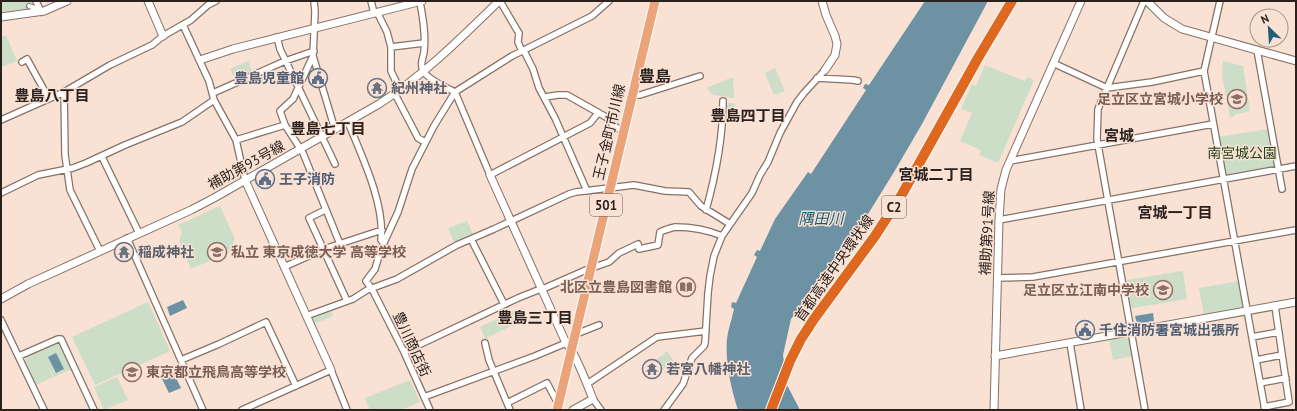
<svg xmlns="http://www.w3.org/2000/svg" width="1297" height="411" font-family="'PT Sans','Noto Sans JP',sans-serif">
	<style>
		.green { fill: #ccdec8 }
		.water { fill: #6d92a3 }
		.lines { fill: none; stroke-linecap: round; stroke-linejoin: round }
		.pedestrian-casing { stroke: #867266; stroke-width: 6 }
		.minor-casing { stroke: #867266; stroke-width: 8 }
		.tertiary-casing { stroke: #867266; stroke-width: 9 }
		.primary-casing { stroke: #fff; stroke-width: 11 }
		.motorway-casing { stroke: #fff; stroke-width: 12 }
		.pedestrian { stroke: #fff; stroke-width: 4 }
		.minor { stroke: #fff; stroke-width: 5.5 }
		.tertiary { stroke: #fff; stroke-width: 7 }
		.primary { stroke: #eba479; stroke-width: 9 }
		.motorway { stroke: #de681f; stroke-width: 10 }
		.labels { text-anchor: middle; stroke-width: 3; stroke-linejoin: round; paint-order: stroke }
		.shield { fill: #f9e1d4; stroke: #695b54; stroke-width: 1 }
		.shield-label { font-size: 13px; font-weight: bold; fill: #2b221d }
		.service-label { font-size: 14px; font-weight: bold; fill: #4e5e75; stroke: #f9e1d4; text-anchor: start }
		.worship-label { font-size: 14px; font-weight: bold; fill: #5b616d; stroke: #f9e1d4; text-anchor: start }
		.education-label { font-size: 14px; font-weight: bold; fill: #785e54; stroke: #f9e1d4; text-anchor: end }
		.street-label { font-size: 14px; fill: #2b221d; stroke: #f9e1d4 }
		.park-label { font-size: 14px; fill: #1d3f14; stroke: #f9e1d4 }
		.neighbourhood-label { font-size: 15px; font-weight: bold; fill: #2b221d; stroke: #f9e1d4 }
		.water-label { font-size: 15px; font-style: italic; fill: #145b75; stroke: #f9e1d4 }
		.quarter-label { font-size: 16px; font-weight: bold; fill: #2b221d; stroke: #f9e1d4 }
	</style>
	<rect width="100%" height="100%" fill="#f9e1d4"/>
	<path class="green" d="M1,1H31L33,5L31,9L1,12Z
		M6,35L17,61L1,67V37Z
		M248,61L253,73L236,81L230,69Z
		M1223,61L1243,66L1250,111L1234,115V117H1230L1222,75Z
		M985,65L1025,81L1027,77L1034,80L998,163L979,155L981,150L960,141L972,113L961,109L972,84L976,86Z
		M775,68L785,91L774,95L765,73Z
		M730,78H733L734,98L713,95L707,88Z
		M728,103H735V115L726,119L727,106Z
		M1269,129L1275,167L1227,175L1225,174L1218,137Z
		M220,206L235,239L228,253L191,269L179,241L182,232L178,225Z
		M467,221L473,234L454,242L448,228Z
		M1181,271H1183L1187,299L1133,308L1131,307L1127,280Z
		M1239,281L1243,305L1240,309L1204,315L1199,288Z
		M148,302L170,351L95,385L72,337Z
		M522,307L527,318L485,339L480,327Z
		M331,311L333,316L314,324L312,317Z
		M1126,337L1129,339L1132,356L1113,360L1109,340Z
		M57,343L60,345L72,369L54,377L48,365L53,377L36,385L25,361L26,357Z
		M667,351L673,360L686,368L684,372L668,366L652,376L647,371L650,365Z
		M117,377L128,400L104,410L94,387Z
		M410,380L420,402L402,410H370L365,398Z"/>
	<path class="water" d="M925,1H988L922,124L894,172L852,240L791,319L783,355L787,385L800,410H738C731,388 725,363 727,339C728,329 732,319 734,309L731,307L732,302L736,303L757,257L754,255L757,250L760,251L775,219L808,172L811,174L866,90L863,88L865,84L869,85Z
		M183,300L187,308L170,316L167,307Z
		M1153,313L1154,321L1137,324L1135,316Z
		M56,353L64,369L56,373L48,357Z
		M173,372L181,388L169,393L161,377Z"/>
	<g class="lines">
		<defs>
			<path id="pedestrian" d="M29,6L35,8"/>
			<path id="minor" d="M36,1L41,12
				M314,1L315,12L313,56L333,123L336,129
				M371,1L374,13
				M500,1L517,30L519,33L518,42L521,49L525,53L533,69L539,88L555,118L587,191
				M1144,1L1098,109L1097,139L1145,410
				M1220,1L1204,71L1265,410
				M420,2C423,18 426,35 424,52C423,59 419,65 424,72C429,80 447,88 455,92
				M377,12L387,32L391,47V71L400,90
				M183,25L209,81L214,100L236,140L245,180
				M277,37L280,49L335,164
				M391,47L424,43
				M1257,50L1282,189
				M313,56L293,99L280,111L285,125L303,153L340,244
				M22,62L27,59L49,99
				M1053,63L1107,88L1152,82L1204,71
				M817,78L853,80L858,81
				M64,92L65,155L70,190L100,251
				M455,92L490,175L590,123L598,113
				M213,93L285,61L314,51
				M395,94L418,138L425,142
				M632,95H640L700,76
				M545,97L558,95H567L606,117L614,126L623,131
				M1,120L64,92L110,65L152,45L163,36L191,20L208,5L216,1
				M348,122C361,155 385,203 381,240L384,243
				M236,140L285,125
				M102,157L139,233
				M1010,161L1213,124
				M1,193L38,175L73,168L86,163L125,145L182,122L214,100
				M325,210L309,218L347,301
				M706,210C716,174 723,138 723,101
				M999,220L1296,166
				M127,238L203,410
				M471,239L504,304
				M284,267L324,249L382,230
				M997,278L1033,277L1296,230
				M306,316L353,299L367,290L397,279L457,245L494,229L569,194L576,192L634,185L665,191L689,192L701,206L730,224
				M1,320L44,410
				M576,334L599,325
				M1252,337L1279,332
				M485,343L489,360L510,410
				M1070,343L1081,410
				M404,352L518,298L538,290L545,288L586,270L609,262L619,253L638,244L639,249L658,245L660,232C665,230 670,228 675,227C690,227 708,230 722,236
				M19,356L58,339H61L94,410
				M181,360L219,344L266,322L296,386
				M1256,360L1282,355
				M1260,383L1286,378
				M587,384L657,337L706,331
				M424,397L535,356L566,343
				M593,399L601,410
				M507,403L547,383L556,400L559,402
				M1264,407L1289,402L1275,306
				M242,410L331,370L347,410
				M430,410L404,352L372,289L366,281L375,269L381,249L398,212L412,169L434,126L455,92L512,56L592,16L609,1
				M664,410L683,384L692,358L704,346L705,343L708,293L710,276L714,256L722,236L752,193L760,175L768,162L780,133L797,102L804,93L825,70"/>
			<path id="tertiary" d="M148,1L163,36
				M822,1L826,15L835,36L837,44L835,55L825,70
				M1147,1L1164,18L1182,29L1296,61
				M1,17L44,11L67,1
				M200,60L233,49L422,1
				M490,175L566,343C576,353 587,385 593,399L573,410
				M245,180L331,370
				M1,299L28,284L191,210L214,198L379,104C424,75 461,38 499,1
				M995,356L1296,302
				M994,410L999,220L1001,189L1006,170L1081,1"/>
			<path id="primary" d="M557,410L655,1"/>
			<path id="motorway" d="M771,410L790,361L801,339L814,319L875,236L901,196L978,58L1012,1"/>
		</defs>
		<use href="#pedestrian" class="pedestrian-casing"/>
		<use href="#minor" class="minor-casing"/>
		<use href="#tertiary" class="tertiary-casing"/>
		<use href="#primary" class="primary-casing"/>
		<use href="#motorway" class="motorway-casing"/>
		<use href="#pedestrian" class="pedestrian"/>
		<use href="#minor" class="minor"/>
		<use href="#tertiary" class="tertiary"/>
		<use href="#primary" class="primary"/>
		<use href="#motorway" class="motorway"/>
	</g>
	<defs>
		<symbol id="civic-ring" viewBox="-11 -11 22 22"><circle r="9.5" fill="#f9e1d4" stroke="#5c6f8a" stroke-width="1.5"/><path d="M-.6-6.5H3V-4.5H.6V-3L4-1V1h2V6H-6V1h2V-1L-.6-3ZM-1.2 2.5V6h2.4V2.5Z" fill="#5c6f8a"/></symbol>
		<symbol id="temple-ring" viewBox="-11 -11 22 22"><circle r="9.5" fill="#f9e1d4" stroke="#6b7280" stroke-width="1.5"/><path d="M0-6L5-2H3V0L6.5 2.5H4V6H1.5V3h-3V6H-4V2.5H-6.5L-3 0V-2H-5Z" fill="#6b7280"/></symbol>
		<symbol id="school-ring" viewBox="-11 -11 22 22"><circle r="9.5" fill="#f9e1d4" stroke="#8d6e63" stroke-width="1.5"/><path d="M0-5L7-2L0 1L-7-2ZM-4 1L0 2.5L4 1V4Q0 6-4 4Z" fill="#8d6e63"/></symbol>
		<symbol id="library-ring" viewBox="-11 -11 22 22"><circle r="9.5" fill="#f9e1d4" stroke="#8d6e63" stroke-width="1.5"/><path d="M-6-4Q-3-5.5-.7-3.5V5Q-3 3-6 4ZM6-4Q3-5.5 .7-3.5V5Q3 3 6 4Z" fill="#8d6e63"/></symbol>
	</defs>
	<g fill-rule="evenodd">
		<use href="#civic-ring" x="307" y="67" width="22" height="22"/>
		<use href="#temple-ring" x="366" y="77" width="22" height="22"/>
		<use href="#school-ring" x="1226" y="88" width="22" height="22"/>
		<use href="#civic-ring" x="254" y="168" width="22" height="22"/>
		<use href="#temple-ring" x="113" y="241" width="22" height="22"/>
		<use href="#school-ring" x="206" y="241" width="22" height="22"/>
		<use href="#library-ring" x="675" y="276" width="22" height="22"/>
		<use href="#school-ring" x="1152" y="279" width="22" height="22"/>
		<use href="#civic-ring" x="1074" y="319" width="22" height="22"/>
		<use href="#temple-ring" x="641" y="358" width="22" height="22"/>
		<use href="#school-ring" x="121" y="361" width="22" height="22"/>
	</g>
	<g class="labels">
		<g class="shield">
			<rect x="590" y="194" width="32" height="22" rx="3"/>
			<rect x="882" y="196" width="24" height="22" rx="3"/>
		</g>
		<g class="shield-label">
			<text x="606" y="210">501</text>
			<text x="894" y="212">C2</text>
		</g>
		<g class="service-label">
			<text x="304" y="83" text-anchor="end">豊島児童館</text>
			<text x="279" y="184">王子消防</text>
			<text x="1099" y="335">千住消防署宮城出張所</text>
		</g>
		<g class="worship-label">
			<text x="391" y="93">紀州神社</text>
			<text x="138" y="257">稲成神社</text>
			<text x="666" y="374">若宮八幡神社</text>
		</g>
		<g class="education-label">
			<text x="1223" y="104">足立区立宮城小学校</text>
			<text x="231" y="257" text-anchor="start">私立 東京成徳大学 高等学校</text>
			<text x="672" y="292">北区立豊島図書館</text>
			<text x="1149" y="295">足立区立江南中学校</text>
			<text x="146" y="377" text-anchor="start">東京都立飛鳥高等学校</text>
		</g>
		<g class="street-label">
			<text transform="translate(609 132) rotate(-77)" y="5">王子金町市川線</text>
			<text transform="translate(246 165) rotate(-29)" y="5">補助第93号線</text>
			<text transform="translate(987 233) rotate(-87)" y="5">補助第91号線</text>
			<text transform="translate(834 268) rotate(-55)" y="5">首都高速中央環状線</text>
			<text transform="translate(412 344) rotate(65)" y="5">豊川商店街</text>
		</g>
		<g class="park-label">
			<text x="1242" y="158">南宮城公園</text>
		</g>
		<g class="neighbourhood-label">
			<text x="52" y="101">豊島八丁目</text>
			<text x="748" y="121">豊島四丁目</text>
			<text x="328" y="134">豊島七丁目</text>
			<text x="1119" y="141">宮城</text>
			<text x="936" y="180">宮城二丁目</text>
			<text x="1175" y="218">宮城一丁目</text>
			<text x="535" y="323">豊島三丁目</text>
		</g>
		<g class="water-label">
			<text x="821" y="224">隅田川</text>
		</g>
		<g class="quarter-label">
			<text x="655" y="82">豊島</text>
		</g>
	</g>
	<rect width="1297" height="411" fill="none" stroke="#2b221d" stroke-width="4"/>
	<g transform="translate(1269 28) rotate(335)"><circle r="19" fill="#f9e1d4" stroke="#a7958b"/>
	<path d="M0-3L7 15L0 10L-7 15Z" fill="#235e77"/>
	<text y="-6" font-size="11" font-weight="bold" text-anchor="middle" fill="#2b221d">N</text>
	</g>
</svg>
